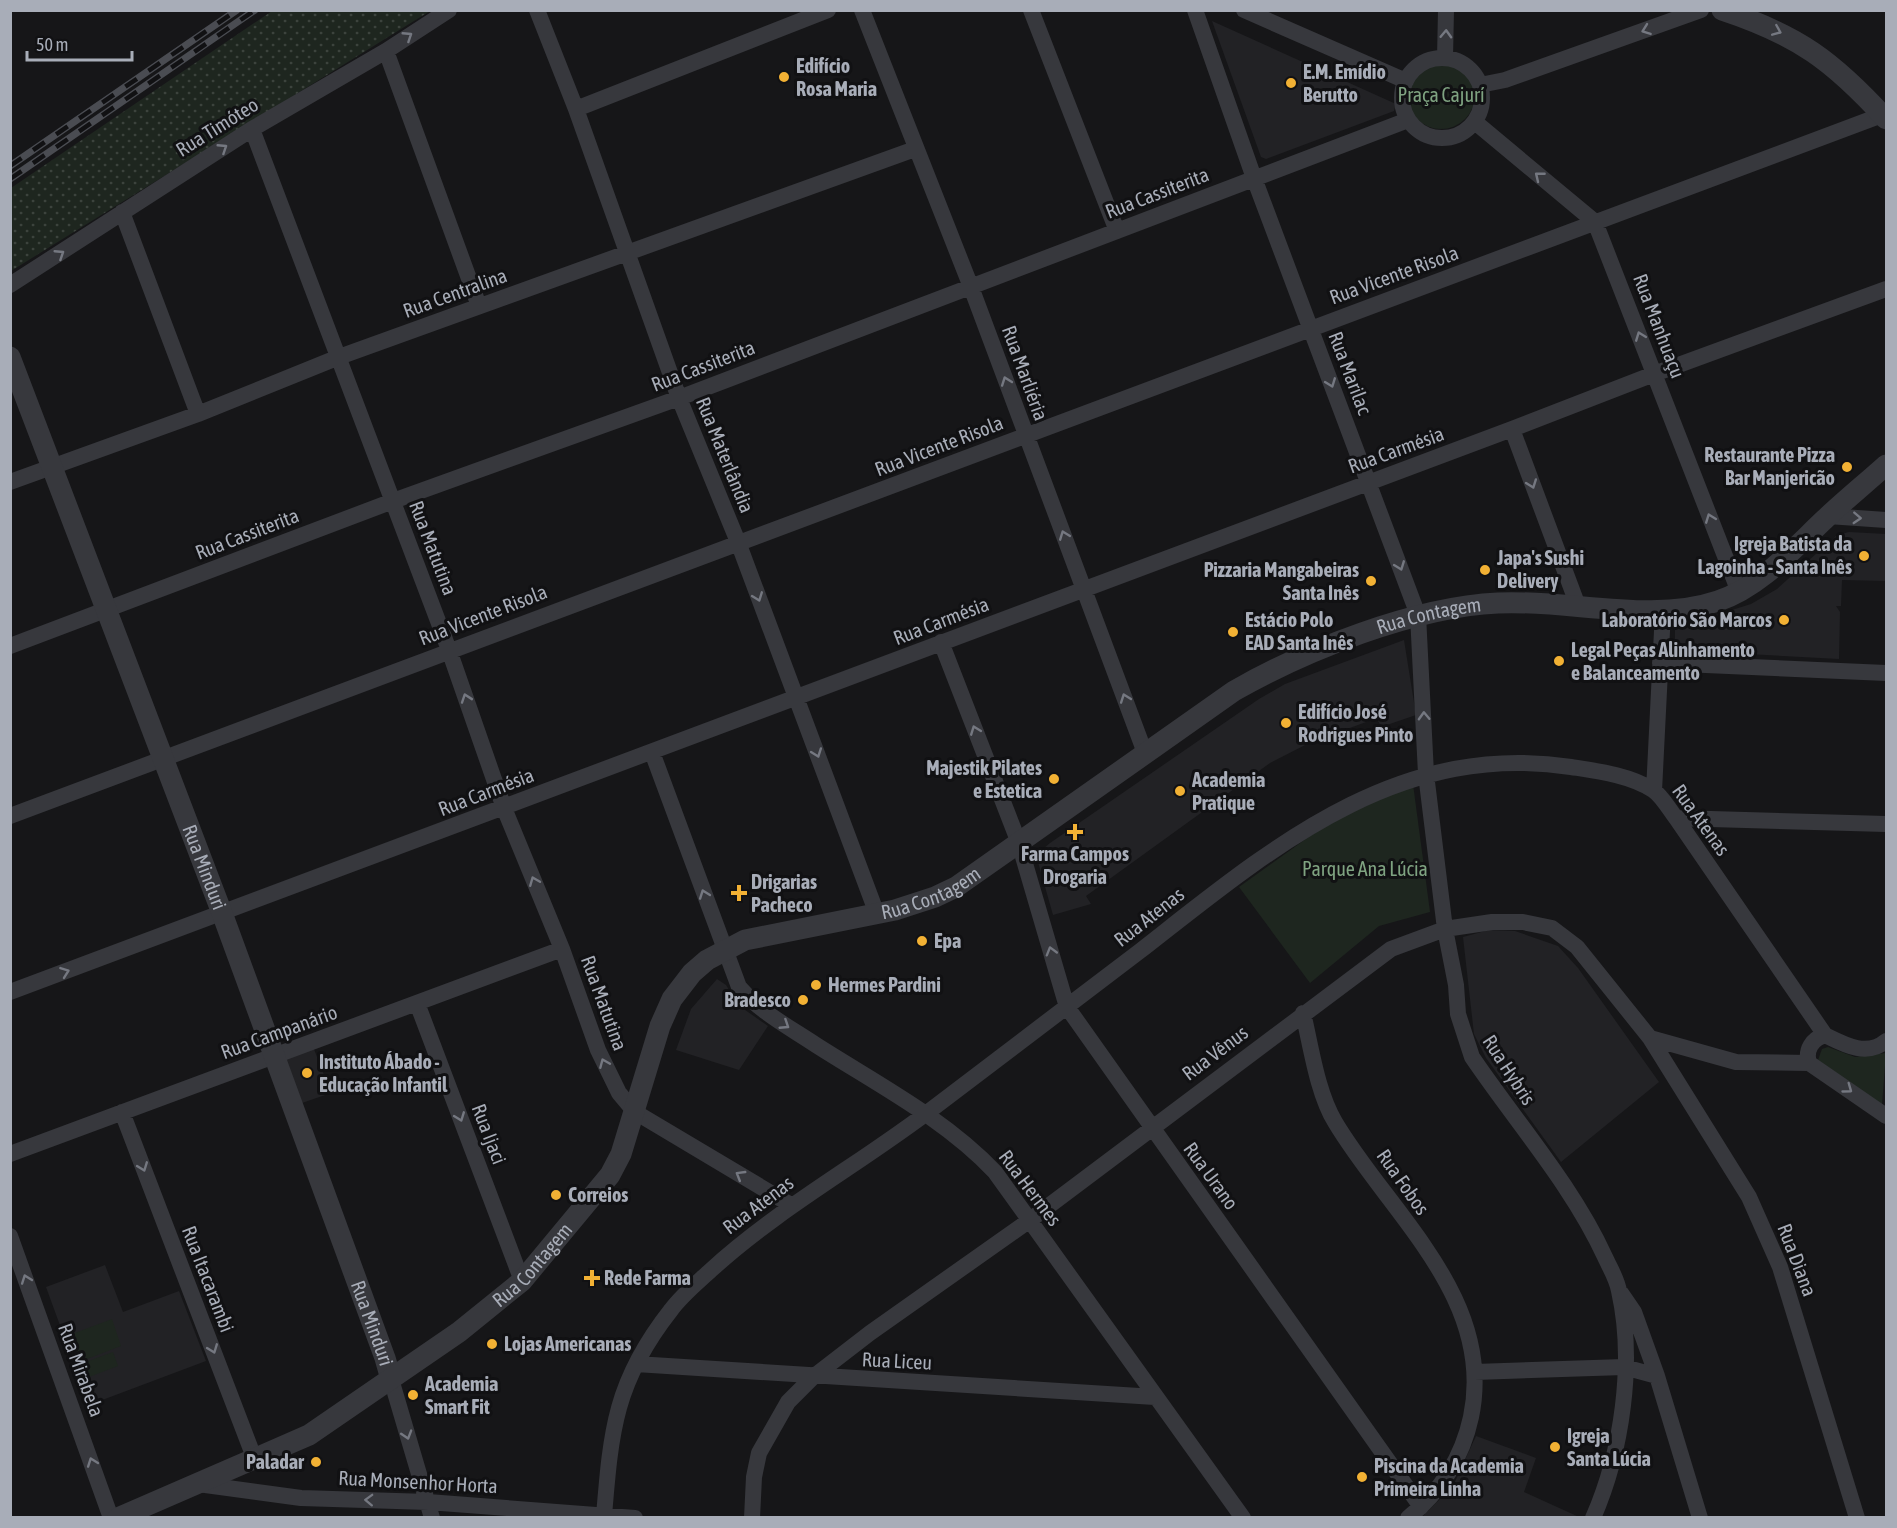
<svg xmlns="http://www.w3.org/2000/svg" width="1897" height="1528" font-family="'Asap Condensed',sans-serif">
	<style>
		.built { fill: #222225 }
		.grass { fill: url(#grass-dots) }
		.green { fill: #1e261f }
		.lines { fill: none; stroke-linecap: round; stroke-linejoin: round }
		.minor { stroke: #37383d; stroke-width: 16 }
		.tertiary { stroke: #37383d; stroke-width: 21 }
		.rail-casing { stroke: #4a4c52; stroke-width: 7 }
		.rail { stroke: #111113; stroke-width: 4.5; stroke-dasharray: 14; stroke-linecap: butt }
		.oneway { stroke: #757881 }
		.poi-dot { fill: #f2b134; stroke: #111113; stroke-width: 2 }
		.labels { text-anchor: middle; stroke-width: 6; stroke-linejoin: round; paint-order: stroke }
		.poi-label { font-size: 20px; font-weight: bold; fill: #a8adb8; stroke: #111113; text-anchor: start }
		.park-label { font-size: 20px; fill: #7fa381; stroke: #111113 }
		.street-label { font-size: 20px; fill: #a8adb8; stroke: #111113 }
	</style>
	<defs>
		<pattern id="grass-dots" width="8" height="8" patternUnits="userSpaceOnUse" patternTransform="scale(1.5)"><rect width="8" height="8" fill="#1e261f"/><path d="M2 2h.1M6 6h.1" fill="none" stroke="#3c433d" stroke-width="1.8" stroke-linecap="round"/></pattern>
	</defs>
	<rect width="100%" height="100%" fill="#161618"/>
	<path class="built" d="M1212,21L1396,104L1394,111L1266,159L1261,157Z
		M1849,532L1886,534V581L1842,580L1841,606H1836L1840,612L1839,659L1675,650V624L1703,619L1751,604L1777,589L1837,535Z
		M1404,640L1416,715L1381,727L1377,718L1309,743L1270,763L1086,896L1091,904L1053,915L1036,855L1050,843L1259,699L1285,684Z
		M1489,930L1515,931L1558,946L1578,968L1659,1082L1561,1162L1486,1058L1474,1034L1463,937Z
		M717,979L726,985L738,1005L768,1026L739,1070L676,1050L691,1009Z
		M312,1044L331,1093L302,1103L283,1053Z
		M105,1265L123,1312L179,1291L206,1361L89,1405L46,1287Z
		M1476,1436L1536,1458L1524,1492L1579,1517L1421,1518L1453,1486Z"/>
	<path class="grass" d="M272,11H430L11,271V188Z"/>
	<path class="green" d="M1407 95a34 34 0 1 1 68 0a34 34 0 1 1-68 0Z
		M1413,784L1430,912L1379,926L1310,983L1239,887L1335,818Z
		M1828,1047L1855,1057L1886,1053L1882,1105L1818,1060L1822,1049Z
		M112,1319L121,1346L74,1364L64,1337Z
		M113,1352L118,1366L89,1377L83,1363Z"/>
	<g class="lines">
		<path class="minor" d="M537,10L576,109L679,398L738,542L877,914
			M862,10L971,287L1145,753
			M1031,10L1117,231
			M1195,10L1254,178L1418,615L1426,774L1445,929L1456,985L1458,1014L1472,1057C1516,1122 1572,1185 1605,1257C1610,1268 1617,1279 1619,1291C1635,1362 1622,1452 1593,1518
			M1244,10L1406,81
			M386,51L479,306
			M1445,58L1446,10
			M1402 98a40 40 0 1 1 80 0a40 40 0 1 1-80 0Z
			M1480,85L1505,80L1701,10
			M576,109L828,10
			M1475,122L1595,222L1739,592
			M252,129L449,650L504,808L562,949L598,1050L619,1093L635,1112L791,1205
			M122,212L198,414
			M10,285L252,129L386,51L449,10
			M1512,429L1578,606
			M10,482L198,414L339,357L915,149
			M1828,516L1886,520
			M941,642L1019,843L1067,1007L1421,1507
			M10,646L393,501L679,398L1408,120
			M1660,663L1886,673
			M652,752L739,987C760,1012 789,1027 816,1045C877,1084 945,1119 995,1172L1243,1518
			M1654,791L1663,611
			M10,816L1882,115
			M1676,818L1886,824
			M10,992L1512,429L1654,374L1886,289
			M417,1003L522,1281
			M1303,1013C1311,1046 1317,1092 1335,1122C1389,1213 1496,1298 1471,1417C1462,1459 1441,1491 1408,1518
			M1650,1038L1736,1062L1809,1063
			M1809,1063C1805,1050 1812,1039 1825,1035C1845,1045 1867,1057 1886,1041
			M1809,1063L1886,1116
			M122,1112L255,1460
			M10,1154L562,949
			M10,1236L111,1518
			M1621,1293L1634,1312L1657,1376L1700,1518
			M636,1364L1155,1397
			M1475,1372L1624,1367L1657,1376
			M391,1379L432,1518
			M198,1484L301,1498L428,1502L635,1518
			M604,1516C611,1430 615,1381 671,1310C682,1295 697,1283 711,1270C780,1207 862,1163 936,1106C1004,1055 1072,1003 1140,951C1268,851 1396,740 1571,767C1597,771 1630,775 1653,790C1662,796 1669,809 1676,818L1825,1035
			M752,1518L754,1477L759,1453L788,1402L813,1377L870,1333L1030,1220L1391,949L1445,929L1492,922H1523L1552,928L1577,947L1650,1038L1749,1197L1780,1267L1857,1518"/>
		<g class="tertiary">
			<path d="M1722,10C1798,35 1833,61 1886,119"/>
			<path id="s1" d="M10,357L222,913L385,1358L391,1379"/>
			<path id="s2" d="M118,1518L309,1435L459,1332L522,1281L610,1175L621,1154L660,1026L672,999L692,973L707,960L745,940L895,910L935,897L956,887L1234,691C1306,650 1414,607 1498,603C1569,599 1650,624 1718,601C1760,587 1794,548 1825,519C1845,500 1866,483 1886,465"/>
		</g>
		<defs>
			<path id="rail" d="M10,166L237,10
				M10,179L255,10"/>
		</defs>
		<use href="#rail" class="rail-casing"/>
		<use href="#rail" class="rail"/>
	</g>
	<defs><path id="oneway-chevron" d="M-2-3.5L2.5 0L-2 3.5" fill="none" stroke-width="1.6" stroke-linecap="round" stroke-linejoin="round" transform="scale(1.5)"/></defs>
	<g class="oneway">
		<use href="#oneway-chevron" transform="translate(1646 30) rotate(160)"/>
		<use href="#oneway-chevron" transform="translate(1777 31) rotate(23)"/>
		<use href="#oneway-chevron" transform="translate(1446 34) rotate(-88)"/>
		<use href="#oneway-chevron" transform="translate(408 36) rotate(-33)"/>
		<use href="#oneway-chevron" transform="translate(223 148) rotate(-33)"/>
		<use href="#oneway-chevron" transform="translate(1539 176) rotate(-141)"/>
		<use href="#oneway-chevron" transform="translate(60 254) rotate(-33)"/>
		<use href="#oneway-chevron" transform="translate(1640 336) rotate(-111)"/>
		<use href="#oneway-chevron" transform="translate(1006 381) rotate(-110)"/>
		<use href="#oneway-chevron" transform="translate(1331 383) rotate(69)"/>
		<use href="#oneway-chevron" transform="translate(1532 484) rotate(70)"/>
		<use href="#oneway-chevron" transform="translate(1710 518) rotate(-111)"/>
		<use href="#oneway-chevron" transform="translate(1857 518) rotate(3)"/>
		<use href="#oneway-chevron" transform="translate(1064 535) rotate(-111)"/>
		<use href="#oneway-chevron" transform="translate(1400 566) rotate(69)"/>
		<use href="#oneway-chevron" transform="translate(758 597) rotate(69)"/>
		<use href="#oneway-chevron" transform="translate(466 698) rotate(-109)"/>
		<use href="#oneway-chevron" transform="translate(1125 698) rotate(-110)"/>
		<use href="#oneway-chevron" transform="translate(1424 716) rotate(-92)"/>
		<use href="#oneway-chevron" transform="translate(975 730) rotate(-111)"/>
		<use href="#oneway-chevron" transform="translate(817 753) rotate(70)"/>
		<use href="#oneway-chevron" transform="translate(534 881) rotate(-112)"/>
		<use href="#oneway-chevron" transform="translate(704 894) rotate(-110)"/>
		<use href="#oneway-chevron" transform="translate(1051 951) rotate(-106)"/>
		<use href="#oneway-chevron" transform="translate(65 972) rotate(-20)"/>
		<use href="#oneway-chevron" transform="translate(785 1025) rotate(33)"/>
		<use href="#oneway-chevron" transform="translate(604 1063) rotate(-113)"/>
		<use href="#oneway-chevron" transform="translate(1848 1089) rotate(36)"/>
		<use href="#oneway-chevron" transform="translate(460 1117) rotate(69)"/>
		<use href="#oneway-chevron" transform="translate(143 1167) rotate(69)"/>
		<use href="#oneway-chevron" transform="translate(740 1175) rotate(-149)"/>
		<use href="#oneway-chevron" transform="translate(26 1279) rotate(-110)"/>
		<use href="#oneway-chevron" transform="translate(213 1349) rotate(69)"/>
		<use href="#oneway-chevron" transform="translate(407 1435) rotate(73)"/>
		<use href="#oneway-chevron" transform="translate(92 1462) rotate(-110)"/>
		<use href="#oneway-chevron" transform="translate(369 1500) rotate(-178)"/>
	</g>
	<g class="poi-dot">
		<circle cx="784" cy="77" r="6"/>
		<circle cx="1291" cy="83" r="6"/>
		<circle cx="1847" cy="467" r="6"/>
		<circle cx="1864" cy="556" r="6"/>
		<circle cx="1485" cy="570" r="6"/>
		<circle cx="1371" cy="581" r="6"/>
		<circle cx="1784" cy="620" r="6"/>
		<circle cx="1233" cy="632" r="6"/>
		<circle cx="1559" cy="661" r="6"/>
		<circle cx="1286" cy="723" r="6"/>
		<circle cx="1054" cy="779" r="6"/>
		<circle cx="1180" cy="791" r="6"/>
		<path d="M1072 823h6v6h6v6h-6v6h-6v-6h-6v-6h6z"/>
		<path d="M736 884h6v6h6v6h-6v6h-6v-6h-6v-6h6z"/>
		<circle cx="922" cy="941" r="6"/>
		<circle cx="816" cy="985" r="6"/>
		<circle cx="803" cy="1000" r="6"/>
		<circle cx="307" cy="1073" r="6"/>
		<circle cx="556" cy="1195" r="6"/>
		<path d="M589 1269h6v6h6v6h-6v6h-6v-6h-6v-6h6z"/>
		<circle cx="492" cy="1344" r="6"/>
		<circle cx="413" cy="1395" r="6"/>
		<circle cx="1555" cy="1447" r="6"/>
		<circle cx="316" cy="1462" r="6"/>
		<circle cx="1362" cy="1477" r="6"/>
	</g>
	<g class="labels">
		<g class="poi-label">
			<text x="796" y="73">Edifício<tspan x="796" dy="23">Rosa Maria</tspan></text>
			<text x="1303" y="79">E.M. Emídio<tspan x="1303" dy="23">Berutto</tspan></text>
			<text x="1835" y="462" text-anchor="end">Restaurante Pizza<tspan x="1835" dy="23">Bar Manjericão</tspan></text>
			<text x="1852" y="551" text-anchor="end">Igreja Batista da<tspan x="1852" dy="23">Lagoinha - Santa Inês</tspan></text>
			<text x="1497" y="565">Japa's Sushi<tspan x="1497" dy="23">Delivery</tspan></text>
			<text x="1359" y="577" text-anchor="end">Pizzaria Mangabeiras<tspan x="1359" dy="23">Santa Inês</tspan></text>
			<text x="1245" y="627">Estácio Polo<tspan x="1245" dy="23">EAD Santa Inês</tspan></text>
			<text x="1772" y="627" text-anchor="end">Laboratório São Marcos</text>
			<text x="1571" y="657">Legal Peças Alinhamento<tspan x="1571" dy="23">e Balanceamento</tspan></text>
			<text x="1298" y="719">Edifício José<tspan x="1298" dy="23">Rodrigues Pinto</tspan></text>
			<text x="1042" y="775" text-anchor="end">Majestik Pilates<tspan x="1042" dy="23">e Estetica</tspan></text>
			<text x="1192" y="787">Academia<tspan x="1192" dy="23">Pratique</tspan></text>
			<text x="1075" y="861" text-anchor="middle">Farma Campos<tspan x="1075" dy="23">Drogaria</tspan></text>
			<text x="751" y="889">Drigarias<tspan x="751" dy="23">Pacheco</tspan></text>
			<text x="934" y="948">Epa</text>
			<text x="828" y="992">Hermes Pardini</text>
			<text x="791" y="1007" text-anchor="end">Bradesco</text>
			<text x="319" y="1069">Instituto Ábado -<tspan x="319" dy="23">Educação Infantil</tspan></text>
			<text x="568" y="1202">Correios</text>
			<text x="604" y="1285">Rede Farma</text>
			<text x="504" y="1351">Lojas Americanas</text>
			<text x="425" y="1391">Academia<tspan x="425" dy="23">Smart Fit</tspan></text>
			<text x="1567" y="1443">Igreja<tspan x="1567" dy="23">Santa Lúcia</tspan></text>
			<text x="304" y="1469" text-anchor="end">Paladar</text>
			<text x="1374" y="1473">Piscina da Academia<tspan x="1374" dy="23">Primeira Linha</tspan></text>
		</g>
		<g class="park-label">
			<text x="1441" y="102">Praça Cajurí</text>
			<text x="1365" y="876">Parque Ana Lúcia</text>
		</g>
		<g class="street-label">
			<text transform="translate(217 127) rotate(-32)" y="7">Rua Timóteo</text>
			<text transform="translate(1157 193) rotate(-21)" y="7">Rua Cassiterita</text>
			<text transform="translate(1394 275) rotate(-20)" y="7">Rua Vicente Risola</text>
			<text transform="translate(455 293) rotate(-20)" y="7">Rua Centralina</text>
			<text transform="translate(1659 326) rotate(69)" y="7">Rua Manhuaçu</text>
			<text transform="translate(703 366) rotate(-21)" y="7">Rua Cassiterita</text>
			<text transform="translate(1025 373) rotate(70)" y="7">Rua Marliéria</text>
			<text transform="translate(1350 373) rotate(69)" y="7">Rua Marilac</text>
			<text transform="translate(939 446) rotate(-21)" y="7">Rua Vicente Risola</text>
			<text transform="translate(1396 450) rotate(-20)" y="7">Rua Carmésia</text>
			<text transform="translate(725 455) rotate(68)" y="7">Rua Materlândia</text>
			<text transform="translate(247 534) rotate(-21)" y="7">Rua Cassiterita</text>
			<text transform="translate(433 548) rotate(69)" y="7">Rua Matutina</text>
			<text transform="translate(483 615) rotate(-21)" y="7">Rua Vicente Risola</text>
			<text dy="7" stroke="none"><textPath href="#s2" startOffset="1660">Rua Contagem</textPath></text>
			<text transform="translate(941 621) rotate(-21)" y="7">Rua Carmésia</text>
			<text transform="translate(486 792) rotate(-21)" y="7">Rua Carmésia</text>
			<text transform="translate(1701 820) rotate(54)" y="7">Rua Atenas</text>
			<text dy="7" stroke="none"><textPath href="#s1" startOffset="546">Rua Minduri</textPath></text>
			<text dy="7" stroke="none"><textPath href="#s2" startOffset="1084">Rua Contagem</textPath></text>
			<text transform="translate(1149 917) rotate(-38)" y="7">Rua Atenas</text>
			<text transform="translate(604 1003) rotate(70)" y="7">Rua Matutina</text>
			<text transform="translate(279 1032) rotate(-20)" y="7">Rua Campanário</text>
			<text transform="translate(1215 1053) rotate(-37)" y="7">Rua Vênus</text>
			<text transform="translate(1509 1070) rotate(57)" y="7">Rua Hybris</text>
			<text transform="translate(489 1134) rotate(69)" y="7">Rua Ijaci</text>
			<text transform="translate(1211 1176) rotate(54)" y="7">Rua Urano</text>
			<text transform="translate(1403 1182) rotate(55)" y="7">Rua Fobos</text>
			<text transform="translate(1030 1188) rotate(53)" y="7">Rua Hermes</text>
			<text transform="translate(758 1205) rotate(-37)" y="7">Rua Atenas</text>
			<text transform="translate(1797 1260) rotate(69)" y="7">Rua Diana</text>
			<text dy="7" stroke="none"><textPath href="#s2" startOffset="490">Rua Contagem</textPath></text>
			<text transform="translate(208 1279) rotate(69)" y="7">Rua Itacarambi</text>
			<text dy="7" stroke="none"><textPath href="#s1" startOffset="1032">Rua Minduri</textPath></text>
			<text transform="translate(897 1361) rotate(3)" y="7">Rua Liceu</text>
			<text transform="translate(81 1370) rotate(70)" y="7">Rua Mirabela</text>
			<text transform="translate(418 1482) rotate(3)" y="7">Rua Monsenhor Horta</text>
		</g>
	</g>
	<rect width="1897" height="1528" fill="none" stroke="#a8adb8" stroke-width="24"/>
	<path d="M27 51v9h105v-9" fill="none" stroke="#a8adb8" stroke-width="3"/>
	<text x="36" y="51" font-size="18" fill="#a8adb8" stroke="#111113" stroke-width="4.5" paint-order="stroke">50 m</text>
</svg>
